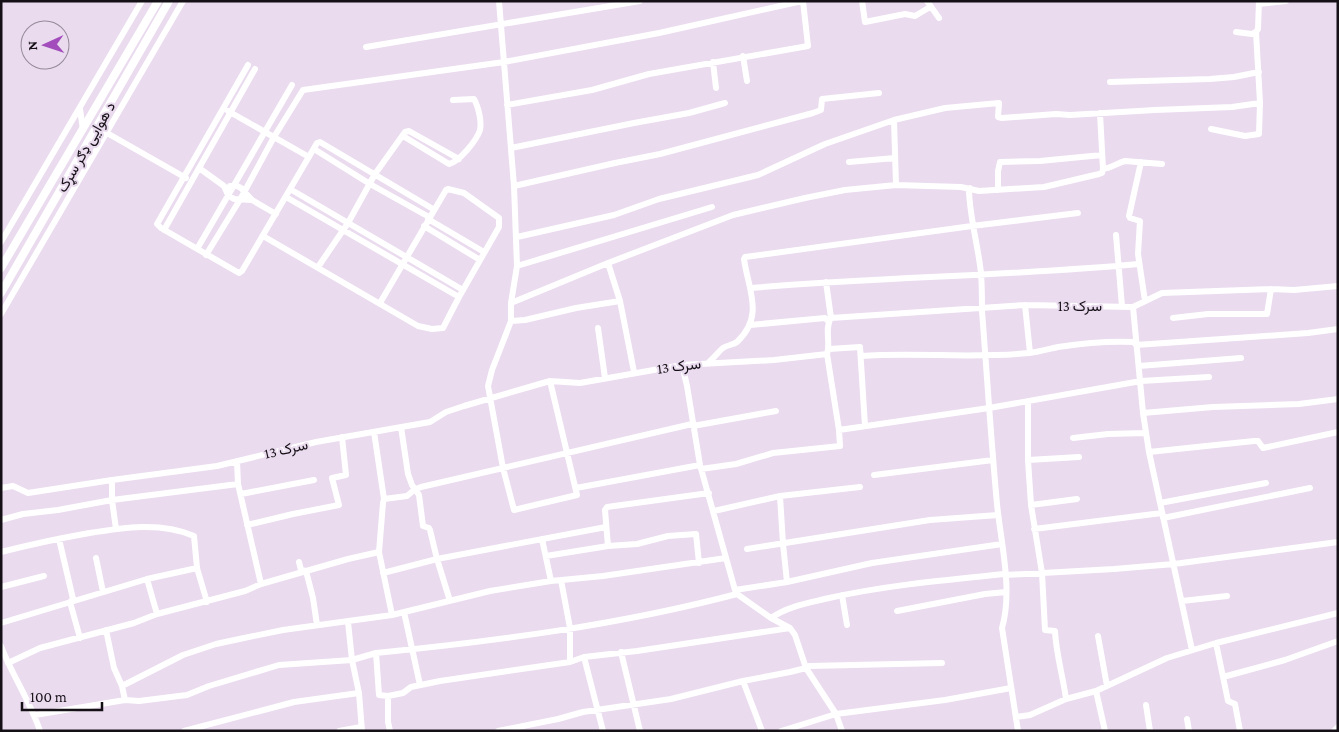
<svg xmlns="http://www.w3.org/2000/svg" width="1339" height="732" font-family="'Crimson Pro',Vazirmatn,serif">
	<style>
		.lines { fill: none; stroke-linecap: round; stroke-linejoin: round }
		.minor { stroke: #fff; stroke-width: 6 }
		.major { stroke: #fff; stroke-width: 8 }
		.labels { text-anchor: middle; stroke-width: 4; stroke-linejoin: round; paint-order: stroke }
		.street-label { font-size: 15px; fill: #151016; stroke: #eadbef }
	</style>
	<rect width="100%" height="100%" fill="#eadbef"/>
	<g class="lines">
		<path class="minor" d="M499,1L514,186L517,266L511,303V321L492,370L488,386L503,468L514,510L577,495L550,381
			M862,1L865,22L905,14L915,16L930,7
			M927,1L939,18
			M1259,4L1286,1
			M1236,32L1252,34L1256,32L1258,29L1259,1
			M366,47L640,1
			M743,56L747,81
			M713,62L716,88
			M248,65L157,224L161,228L239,273L242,271L317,143L320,142L433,209
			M1110,82L1210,79L1234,77L1259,72
			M507,105L592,90L649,74L808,46L803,1
			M80,109L83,130
			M228,111L309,157
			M894,120L896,185
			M1211,129L1245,136L1259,134L1260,103L1256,32
			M107,133L186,178
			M403,136L449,164C459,162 477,140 480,130C482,121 478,106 474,99L453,100
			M511,148L634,123L689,113L725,103
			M314,149L370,184L429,217
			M849,162L895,158
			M1141,162L1129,216L1130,218L1140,221L1138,254L1145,301
			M199,168L224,186L228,195L234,199L252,200
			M1103,169C1112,168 1117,163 1125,161L1162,164
			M230,186H237L241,188L252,200L276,214
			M514,186L615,163L660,154L813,113L821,110L822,99L879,93
			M970,188L969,191C970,219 978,245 981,273C982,286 982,298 982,311C987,375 991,440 997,504C1001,544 1013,590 1002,628L1018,731
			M290,189L463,290
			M998,190V171L1000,162L1040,161L1102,155
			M286,197L459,297
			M428,219L484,252
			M424,226L480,260
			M164,230L255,69
			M1116,235L1122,306
			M263,236L418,326L432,329L443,328L459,297L499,227V218L464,193L448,189L446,190L380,303
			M517,237L614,215L659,199L758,175L825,144L894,120L945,108L999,103L998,117L1002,118L1056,114L1070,115L1155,110L1232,107L1260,103
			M1,242L142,1
			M197,249L292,85
			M206,255L241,198L274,137L303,90L504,62L659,33L802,1
			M608,263L620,301L634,372
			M517,266L712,207
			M318,267L348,223L375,174L405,132L409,131L459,159
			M826,282L831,318
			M751,288C880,277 1010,276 1139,264
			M511,303L608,263L733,215L805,198L845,190L896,185L961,187L979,191L1044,187L1099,174L1102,173L1103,169L1100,113
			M1025,305L1030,353
			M1133,307L1143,413L1149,452L1192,650
			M1,314L183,1
			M1173,318L1208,314H1267L1271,289
			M511,321L525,320L576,308L620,301
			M750,325L825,318L828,321
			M598,328L605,378
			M829,349L860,347L865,426
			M827,354L839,430L989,408L1141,381L1209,377
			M861,356C917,352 973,359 1029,353C1039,352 1048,349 1058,347C1084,343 1109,341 1134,342L1136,345L1308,333L1338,329
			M709,362C714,358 718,352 723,348C727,345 733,345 737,342C765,316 748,289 744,259L745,257L972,226L1078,213
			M682,365L687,386L700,465L735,590L737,594L771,618L790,628L795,635L806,668L836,714L842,731
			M1139,366L1241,358
			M1028,402V460L1031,505L1042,573L1045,630L1055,631C1056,654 1063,676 1066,699
			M1143,413L1213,407L1299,404L1338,399
			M693,426L776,411
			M401,427L408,474L412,485L419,495L423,526L429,528L430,530L437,559L450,601
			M374,432L384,499L383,503L379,552L392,615
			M1073,438L1108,434L1146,433
			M1149,452L1254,441H1258L1263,448L1338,432
			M1028,460L1079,457
			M237,461L238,484L261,584
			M701,469L736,464L773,453L840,446L839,430
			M874,475L993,460
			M112,480V500L116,529
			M1,488L13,486L28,493L112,480L217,466L316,442L430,422L446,412L464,406L550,381L580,383L682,365L774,360L827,354C831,343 824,329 831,318L1025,305L1133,307L1162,293L1271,289L1294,290L1338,286
			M576,488L700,465
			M241,494L314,480
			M780,496L783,544L787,582
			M384,499L407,496L414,490L421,487L692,424
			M1160,503L1266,483
			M1031,505L1077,499
			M714,511L780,496L860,487
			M1163,518L1310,488
			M1,520L23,514L58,510L112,500L238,484
			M247,525L293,514L339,505L332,478L346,475L342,437
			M1034,529L1162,513
			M59,539L73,599L70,602L80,638
			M542,539L551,581
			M608,546L605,510L607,507L709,493
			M747,549L930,520L998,515
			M1,552C29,545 56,539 84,534C121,528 159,521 194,536L197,568L207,602
			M546,556L608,546L637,544L668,536L696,534L699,563
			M96,558L103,592
			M299,562L301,570L306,571L313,598L317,625
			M383,573L437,559L606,527
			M1006,575L1114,569L1174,564L1338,542
			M147,579L157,614
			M561,580L570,628V662
			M1,587L44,576
			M735,590L787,582L872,563L1002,544
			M842,595L847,625
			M1182,601L1227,596
			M897,611L985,594L1006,592
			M404,612L420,685
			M771,618C788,606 809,603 829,598C887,585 946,580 1005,574
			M348,622L352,660L359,693L362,731
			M1,623L147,579L197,568
			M106,630L114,668L122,686L125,700
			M1098,636L1107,686
			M1216,643L1228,701L1235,704L1240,731
			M1,646C12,675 30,701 40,731
			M621,652L640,731
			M376,653L379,695L388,696L403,693L411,687L440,681L570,662L584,657L637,651L790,628
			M584,657L603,731
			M8,663L40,648L134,623L157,614L245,591L261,584L348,559L379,552
			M1223,677L1285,660L1338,641
			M743,681L762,731
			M122,686L183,655L216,644L244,638L283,630L392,615L490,591L551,581L603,576L726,558
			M1096,691L1105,731
			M388,696V722L390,731
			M1146,705L1150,731
			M35,715L125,700L139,701L187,695L209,686L279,665L352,660L376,653C497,641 619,625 737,594
			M1016,717L1030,715L1066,699L1096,691L1167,658L1216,643L1338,613
			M1187,719L1189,731
			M184,731L294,702L359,693
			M339,731L361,727
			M498,731L558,719L583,712L671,699L743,681L790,672L806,668L809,666L942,663
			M781,731L836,714L945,700L1011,688
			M1334,731L1338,727"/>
		<path class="major" d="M1,268L158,1
			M1,293L169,1"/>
	</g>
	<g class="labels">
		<g class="street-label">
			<text transform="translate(86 147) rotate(-60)" y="5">د هوایی ډګر سړک</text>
			<text x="1080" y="311">سرک 13</text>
			<text transform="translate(679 366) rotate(-7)" y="5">سرک 13</text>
			<text transform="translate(286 449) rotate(-13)" y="5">سرک 13</text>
		</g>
	</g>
	<rect width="1339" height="732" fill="none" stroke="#151016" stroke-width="5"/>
	<g transform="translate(45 45) rotate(267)"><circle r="24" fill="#eadbef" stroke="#958a98"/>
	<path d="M0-4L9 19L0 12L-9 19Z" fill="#a24dbb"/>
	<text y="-8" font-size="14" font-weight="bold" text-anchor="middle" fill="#151016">N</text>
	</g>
	<path d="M22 702v8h80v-8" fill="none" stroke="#151016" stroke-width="2.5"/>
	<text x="30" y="702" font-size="15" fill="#151016" stroke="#eadbef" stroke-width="4" paint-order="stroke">100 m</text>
</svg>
